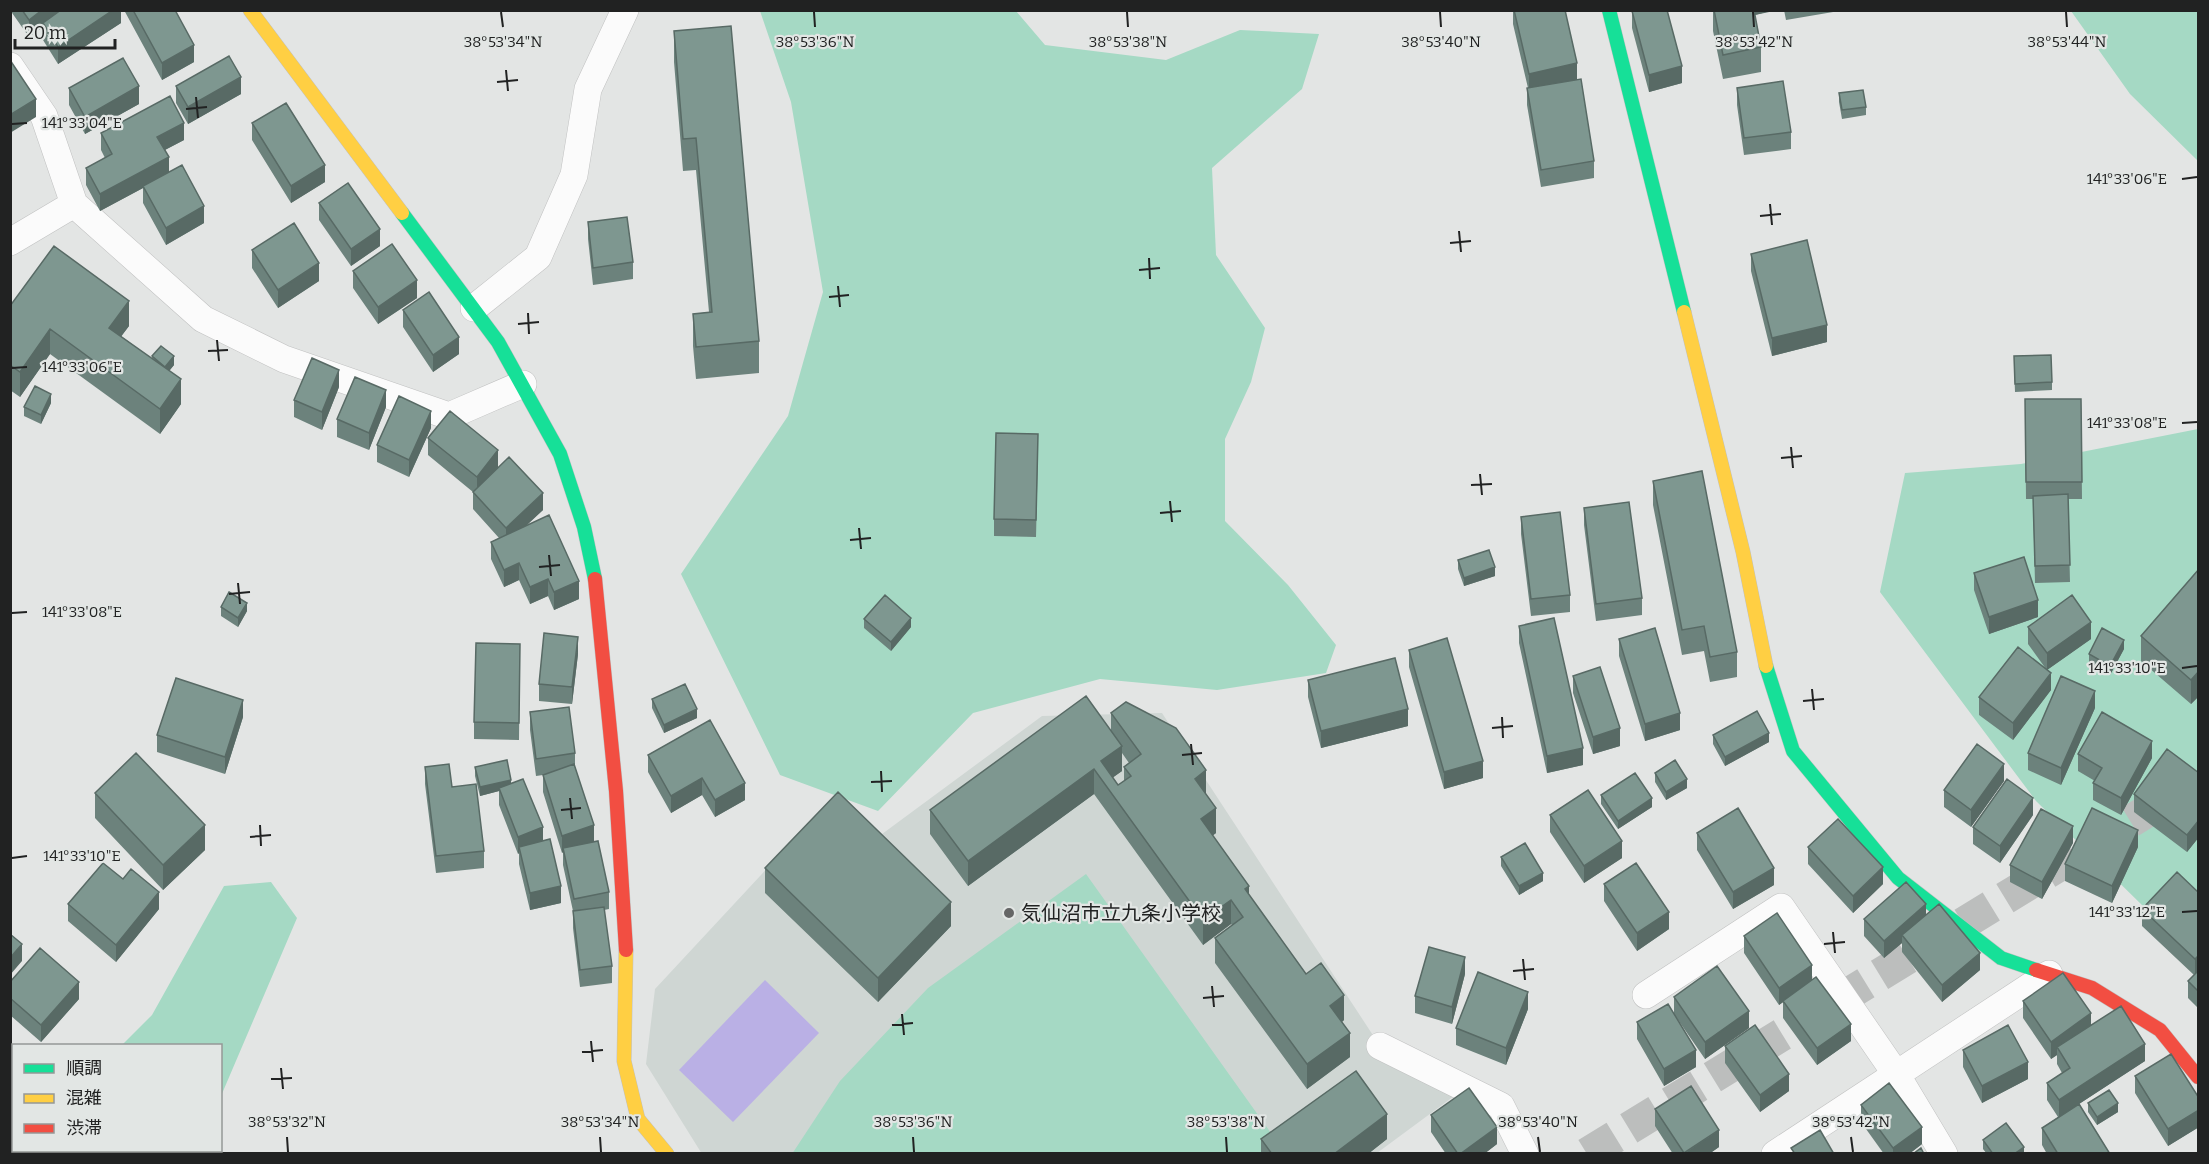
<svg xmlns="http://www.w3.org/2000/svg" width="2209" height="1164" font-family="Bitter,'Noto Sans JP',serif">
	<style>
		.built { fill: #cfd6d3 }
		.green { fill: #a5d9c4 }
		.water { fill: #bab0e5 }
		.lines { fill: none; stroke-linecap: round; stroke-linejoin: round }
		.highway-tunnel { stroke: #bcbebd; stroke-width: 33; stroke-dasharray: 33 16; stroke-linecap: butt }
		.street-casing { stroke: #c0c1c1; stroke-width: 28 }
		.fast-casing { stroke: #c0c1c1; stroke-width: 15 }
		.slow-casing { stroke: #c0c1c1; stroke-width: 15 }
		.jam-casing { stroke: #c0c1c1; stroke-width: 15 }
		.street { stroke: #fbfbfb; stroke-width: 27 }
		.fast { stroke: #16e098; stroke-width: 14 }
		.slow { stroke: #ffcf43; stroke-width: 14 }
		.jam { stroke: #f24e42; stroke-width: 14 }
		.wall { fill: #6c827c; fill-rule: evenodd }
		.shaded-wall { fill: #586a65 }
		.building { fill: #7e9790; stroke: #586a65; stroke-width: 1.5 }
		.ticks { fill: none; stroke: #212222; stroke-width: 2 }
		.poi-dot { fill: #656666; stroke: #e2e6e4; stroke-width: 2 }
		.labels { text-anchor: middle; stroke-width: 4.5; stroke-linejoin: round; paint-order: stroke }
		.poi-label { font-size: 20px; fill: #212222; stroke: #e2e6e4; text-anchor: start }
		.ticks-label { font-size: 15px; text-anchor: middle; fill: #212222; stroke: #e2e6e4; stroke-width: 4.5; stroke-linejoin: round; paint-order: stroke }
	</style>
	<rect width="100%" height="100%" fill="#e3e5e4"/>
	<path class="built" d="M1162,713L1380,1046L1465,1088L1377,1153L702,1154L646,1064L655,989L799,834L878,837L1042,716Z"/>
	<path class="green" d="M760,11H1016L1045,45L1166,60L1240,30L1319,34L1302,89L1212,168L1216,255L1265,328L1251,382L1225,439V521L1288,585L1336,645L1326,673L1217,690L1100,679L973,713L878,811L780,775L681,574L788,416L823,292L791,102Z
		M2071,11H2198V161L2130,94Z
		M2198,429V960L2036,801L1880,592L1905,473L2021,464Z
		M1086,874L1276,1140L1262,1154H792L840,1081L928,988Z
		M271,882L297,918L221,1096L220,1046L122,1045L152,1015L224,886Z
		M11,1084H13L14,1150L195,1151L194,1154L11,1153Z"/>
	<path class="water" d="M765,980L819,1033L733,1122L679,1070Z"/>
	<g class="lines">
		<path class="highway-tunnel" d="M1587,1154L2198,780"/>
		<defs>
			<path id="street" d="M10,66L44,116L74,204L203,319L284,359L449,416L523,384
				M10,242L74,204
				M474,308L538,257L574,175L588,89L625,10
				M1646,995L1781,907L1896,1074L1944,1154
				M1380,1046L1501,1106L1525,1154
				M1775,1154L2049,974"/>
			<path id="fast" d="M1609,10L1684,312
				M402,213L498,342L560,454L584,527L595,579
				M1766,666L1793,751L1898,878L2001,958L2036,970"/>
			<path id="slow" d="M250,10L402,213
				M1684,312L1743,552L1766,666
				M626,950L624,1061L638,1119L667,1154"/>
			<path id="jam" d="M595,579L616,791L626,950
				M2036,970L2092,988L2160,1030L2198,1077"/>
		</defs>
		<use href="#street" class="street-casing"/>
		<use href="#fast" class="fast-casing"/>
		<use href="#slow" class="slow-casing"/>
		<use href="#jam" class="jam-casing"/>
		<use href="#street" class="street"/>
		<use href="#fast" class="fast"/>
		<use href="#slow" class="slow"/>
		<use href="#jam" class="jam"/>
	</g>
	<path class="wall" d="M10,10H121V23L58,64L43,40V27L29,37Z
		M124,10H175L194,62L162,80Z
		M1513,10H1565L1577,80L1594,161V178L1541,187L1527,105V88H1528L1513,24Z
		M1713,10H1774L1755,15L1761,47V72L1723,79L1713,31Z
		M1784,10H1839V11L1786,20Z
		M1632,11L1682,83L1649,92L1632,28Z
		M674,31L759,341V373L696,379L693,346V314L709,312L696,170L683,171L674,62Z
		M176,86L241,94L188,124L176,103Z
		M69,88L139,104L85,134L69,105Z
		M1737,88L1791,132V149L1744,155L1737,105Z
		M1839,93L1866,107V115L1842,119L1839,102Z
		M252,123L325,182L291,203L252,140Z
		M101,133L184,140L165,150L169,172L204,223L166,245L143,203V188L100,211L86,185V168L105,158L101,150Z
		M319,203L380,246L351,266L319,220Z
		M588,222L633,262V279L593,285L588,239Z
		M252,250L319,281L278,308L252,268Z
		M1751,254L1827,342L1772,356L1751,271Z
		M353,271L417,298L378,324L353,288Z
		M10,306L129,326L121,336L152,359V356L174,365L169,371L181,404L160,434L50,354L20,397L10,390Z
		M403,310L459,354L433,372L403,327Z
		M2014,365L2052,382V390L2015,392Z
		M339,387L322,430L294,417V400Z
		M2025,399H2081L2082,499H2068L2070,582L2035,583L2033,499H2026Z
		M51,403L41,424L24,416V407Z
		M386,407L369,450L337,437V419Z
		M431,428L409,477L377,462V445Z
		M428,438L498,467L543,510L526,525L579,599L554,610L548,596L530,604L519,580L504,587L491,559V542L499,538L473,509V492L428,455Z
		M1038,451L1036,537L994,536V519Z
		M1653,481L1737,652V677L1710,682L1704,651L1682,655L1653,505Z
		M1584,508L1642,598V615L1596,621L1584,525Z
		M1521,517L1570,595V612L1531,616L1521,534Z
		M1458,560L1495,576L1464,586L1458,569Z
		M2199,569V696L2191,704L2141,661V636Z
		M1974,573L2038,617L1989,634L1974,590Z
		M221,607L247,611L238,627L221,616Z
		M864,619L911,627L891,651L864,628Z
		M1519,626L1583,765L1547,773L1519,643Z
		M2028,627L2091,639L2047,670L2051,690L2013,740L1979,715V697L2046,669L2028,644Z
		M1619,639L1680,730L1645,741L1619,656Z
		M520,644L519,740L474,739V722Z
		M2124,649L2110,675L2089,663V654Z
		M1409,650L1483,778L1444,789L1409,667Z
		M578,654L572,704L539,701V684Z
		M1573,676L1620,746L1593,754L1573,693Z
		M1308,680L1408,726L1321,748L1308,697Z
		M652,699L697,718L664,733L652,708Z
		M2095,708L2061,785L2028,770V753Z
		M530,712L575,753V767L594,842L609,892V909L604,910L612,966V983L580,987L573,928V911L563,865V852L562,853L543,792V775L536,776L530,730Z
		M1111,713L1206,794L1216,833L1212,836L1249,895L1306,974L1344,1020L1342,1022L1350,1057L1307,1089L1215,963V938L1232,925L1231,924L1203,945L1094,794L968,886L930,834V810L1111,731ZM1122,753L1129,763L1124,767V781L1118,785L1113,777L1122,771Z
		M243,717L225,774L157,752V735Z
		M710,720L745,800L715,817L702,795L671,813L648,772V755Z
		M1713,735L1769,742L1725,766L1713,744Z
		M2078,754L2152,758L2121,815L2093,800V783L2095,781L2078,771Z
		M425,767L452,787L484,851V868L436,873L425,784Z
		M475,767L511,784L543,841L561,903L530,910L519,864V853L518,854L499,805V791L480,796L475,776Z
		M1655,773L1687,788L1666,800L1655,782Z
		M2199,773V837L2187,852L2134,812V794Z
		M2004,781L1971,827L1944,807V790Z
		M95,793L205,850L163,890L95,818Z
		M1601,795L1652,807L1618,829L1601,804Z
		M1550,815L1622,858L1584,883L1550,832Z
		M2033,815L2000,863L1973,844V827Z
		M1697,833L1774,885L1733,909L1697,850Z
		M2073,843L2042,899L2010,882V865Z
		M1808,847L1883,884L1853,913L1808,864Z
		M2138,847L2112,903L2065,881V864Z
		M1501,857L1543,881L1519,895L1501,866Z
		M765,868L951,926L878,1002L765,893Z
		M1604,884L1669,929L1637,951L1604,901Z
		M2199,893V1009L2188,998V981L2194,975L2142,926V909Z
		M68,904L159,909L116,962L68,921Z
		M1926,915L1980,970L1942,1002L1902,952V943L1884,958L1864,936V919Z
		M1744,936L1812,980L1851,1041L1817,1065L1783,1018V1002L1779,1005L1744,953Z
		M1465,974L1452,1024L1415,1013V996Z
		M10,982L79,999L41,1042L10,1015Z
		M1674,997L1749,1028L1705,1059L1676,1017L1696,1067L1664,1086L1637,1039V1022L1674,1013Z
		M2023,1001L2091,1025L2145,1061L2079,1104L2110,1154H2047L2042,1145V1128L2058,1117L2047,1100V1083L2062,1073L2057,1064V1055L2051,1059L2023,1018Z
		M1528,1009L1506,1065L1456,1045V1028Z
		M1725,1046L1789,1091L1760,1112L1725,1063Z
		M1963,1050L2028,1079L1982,1103L1963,1067Z
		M2135,1076L2199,1098V1127L2168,1146L2135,1093Z
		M2088,1103L2118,1112L2097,1125L2088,1112Z
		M1861,1105L1922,1144L1909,1154H1884L1861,1122Z
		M1655,1109L1719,1147L1709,1154H1673L1655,1126Z
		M1431,1115L1497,1144L1484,1154H1446L1431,1132Z
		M1261,1139H1387L1368,1154H1261Z
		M1983,1140L2024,1154H1987L1983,1149Z"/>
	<path class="shaded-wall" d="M42,10H66L43,23V27L29,37V20Z
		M113,10H121V23L58,64V47Z
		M1750,10H1774V11L1750,16Z
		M194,45V62L162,80V63Z
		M1577,63V80L1529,92V74Z
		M1682,66V83L1649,92V75Z
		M241,77V94L188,124V107Z
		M139,86V104L85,134V117Z
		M36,99V117L10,133V115Z
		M184,123V140L157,154V137Z
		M169,157V174L143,186V188L100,211V194Z
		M325,165V182L291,203V186Z
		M204,206V223L166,245V228Z
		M380,229V246L351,266V249Z
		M319,263V281L278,308V290Z
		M417,280V298L378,324V307Z
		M129,301V326L109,353V328Z
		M1827,325V342L1772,356V338Z
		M50,329V354L20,397V372Z
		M459,337V354L433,372V355Z
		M174,356V365L165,376V367Z
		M339,370V387L322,430V412Z
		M181,379V404L160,434V409Z
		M386,390V407L369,450V433Z
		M51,394V403L41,424V415Z
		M431,411V428L409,477V460Z
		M498,450V467L477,494V477Z
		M543,493V510L506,545V528Z
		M519,563V580L504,587V570Z
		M1495,567V576L1464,586V578Z
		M548,579V596L530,604V587Z
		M579,581V599L554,610V592Z
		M2038,600V617L1989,634V617Z
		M247,603V611L238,627V618Z
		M911,618V627L891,651V642Z
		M2091,622V639L2047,670V653Z
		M578,637V654L572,704V687Z
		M2124,640V649L2110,675V666Z
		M2199,671V696L2191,704V680Z
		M2051,673V690L2013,740V723Z
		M2095,691V708L2061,785V768Z
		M243,700V717L225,774V757Z
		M697,709V718L664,733V725Z
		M1408,709V726L1321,748V731Z
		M1680,713V730L1645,741V724Z
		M1620,728V746L1593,754V737Z
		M1769,733V742L1725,766V757Z
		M2152,741V758L2121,815V798Z
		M1122,746V771L1104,784L1101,761Z
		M1583,748V765L1547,773V756Z
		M1483,761V778L1444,789V772Z
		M2004,764V781L1971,827V810Z
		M1094,769V794L968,886V861Z
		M1206,770V795L1195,779Z
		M702,778V795L671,813V796Z
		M1687,779V788L1666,800V792Z
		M511,780V788H499V791L480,796V787Z
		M745,783V800L715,817V800Z
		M1652,798V807L1618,829V821Z
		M2033,798V815L2000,863V846Z
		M1216,808V833L1201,844V819Z
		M2199,820V837L2187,852V835Z
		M205,825V850L163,890V865Z
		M594,825V842L563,848V852L562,853V836Z
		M2073,826V843L2042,899V882Z
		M543,827V844L519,847V853L518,854V837Z
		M2138,830V847L2112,903V886Z
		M1622,841V858L1584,883V866Z
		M1883,867V884L1853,913V896Z
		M1774,868V885L1733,909V892Z
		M1543,873V881L1519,895V886Z
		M561,886V903L530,910V893Z
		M1249,886V911L1245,889Z
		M159,892V909L116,962V945Z
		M1231,900V924L1203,945V920Z
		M951,902V926L878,1002V978Z
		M1926,904V921L1902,935V943L1884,958V941Z
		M1669,912V929L1637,951V933Z
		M22,944V961L10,975V958Z
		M1980,953V970L1942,1002V985Z
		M2199,955V972L2195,976V959Z
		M1465,957V974L1452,1024V1007Z
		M1812,965V982L1779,1005V988Z
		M79,982V999L41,1042V1025Z
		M1528,992V1009L1506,1065V1048Z
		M1344,995V1020L1330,1031V1006Z
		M1749,1011V1028L1705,1059V1042Z
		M2091,1013V1030L2057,1047V1055L2051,1059V1042Z
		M1851,1024V1041L1817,1065V1048Z
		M1350,1033V1057L1307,1089V1064Z
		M2145,1044V1061L2059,1117V1100Z
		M1696,1050V1067L1664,1086V1069Z
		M2028,1062V1079L1982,1103V1086Z
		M1789,1074V1091L1760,1112V1095Z
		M2118,1103V1112L2097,1125V1117Z
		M2199,1110V1127L2168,1146V1129Z
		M1387,1114V1139L1368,1154H1334Z
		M1497,1127V1144L1484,1154H1460Z
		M1922,1127V1144L1909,1154H1893V1148Z
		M1719,1130V1147L1709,1154H1684Z
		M2024,1147V1154H2014Z"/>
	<path class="building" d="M22,10H42L29,20Z
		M61,10H113L58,47L43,23Z
		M133,10H175L194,45L162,63Z
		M1514,10H1565L1577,63L1529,74Z
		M1635,10H1667L1682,66L1649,75L1632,11Z
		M1714,10H1754L1761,47L1723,55Z
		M731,26L759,341L696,347L693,314L712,312L696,138L683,139L674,31Z
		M229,56L241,77L188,107L176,86Z
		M123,58L139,86L85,117L69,88Z
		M10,60L36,99L10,115Z
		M1581,79L1594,161L1541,170L1527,88Z
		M1783,81L1791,132L1744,138L1737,88Z
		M1863,90L1866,107L1842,110L1839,93Z
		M170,96L184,123L157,137L169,157L100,194L86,168L112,154L101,133Z
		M286,103L325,165L291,186L252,123Z
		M182,165L204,206L166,228L143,186Z
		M348,183L380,229L351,249L319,203Z
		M627,217L633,262L593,268L588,222Z
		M294,223L319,263L278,290L252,250Z
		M1807,240L1827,325L1772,338L1751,254Z
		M392,244L417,280L378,307L353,271Z
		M54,246L129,301L109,328L181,379L160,409L50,329L20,372L10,365V306Z
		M429,292L459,337L433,355L403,310Z
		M161,346L174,356L165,367L152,356Z
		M2051,355L2052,382L2015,384L2014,356Z
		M312,358L339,370L322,412L294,400Z
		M355,377L386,390L369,433L337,419Z
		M35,386L51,394L41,415L24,407Z
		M399,396L431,411L409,460L377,445Z
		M2025,399H2081L2082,482H2026Z
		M450,411L498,450L477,477L428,438Z
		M996,433L1038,434L1036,520L994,519Z
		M509,457L543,493L506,528L473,492Z
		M1702,471L1737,652L1710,657L1704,626L1682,630L1653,481Z
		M2068,494L2070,565L2035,566L2033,496Z
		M1629,502L1642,598L1596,604L1584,508Z
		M1560,512L1570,595L1531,599L1521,517Z
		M549,515L579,581L554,592L548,579L530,587L519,563L504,570L491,542Z
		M1489,550L1495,567L1464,578L1458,560Z
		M2024,557L2038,600L1989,617L1974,573Z
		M2199,569V671L2191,680L2141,636Z
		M229,592L247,603L238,618L221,607Z
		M885,595L911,618L891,642L864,619Z
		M2072,595L2091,622L2047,653L2028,627Z
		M1554,618L1583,748L1547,756L1519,626Z
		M1655,628L1680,713L1645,724L1619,639Z
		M2102,628L2124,640L2110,666L2089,654Z
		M544,633L578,637L572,687L539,684Z
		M1447,638L1483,761L1444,772L1409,650Z
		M476,643L520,644L519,723L474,722Z
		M2018,647L2051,673L2013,723L1979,697Z
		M1395,658L1408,709L1321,731L1308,680Z
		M1600,667L1620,728L1593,737L1573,676Z
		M2061,676L2095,691L2061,768L2028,753Z
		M176,678L243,700L225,757L157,735Z
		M685,684L697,709L664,725L652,699Z
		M1086,696L1122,746L1101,761L1118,785L1131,776L1124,767L1141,754L1111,713L1126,702L1176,728L1206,770L1195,779L1216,808L1201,819L1249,886L1245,889L1306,974L1321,963L1344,995L1330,1006L1350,1033L1307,1064L1215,938L1243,917L1231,900L1203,920L1094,769L968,861L930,810Z
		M569,707L575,753L536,759L530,712Z
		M1757,711L1769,733L1725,757L1713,735Z
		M2102,712L2152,741L2121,798L2093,783L2102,768L2078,754Z
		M710,720L745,783L715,800L702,778L671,796L648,755Z
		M1977,744L2004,764L1971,810L1944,790Z
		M2167,749L2199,773V820L2187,835L2134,794Z
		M136,753L205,825L163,865L95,793Z
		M507,760L511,780L480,787L475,767Z
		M1675,760L1687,779L1666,792L1655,773Z
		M449,764L452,787L476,784L484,851L436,856L425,767Z
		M574,764L594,825L562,836L543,775Z
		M1635,773L1652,798L1618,821L1601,795Z
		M523,779L543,827L518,837L499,788Z
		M2007,779L2033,798L2000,846L1973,827Z
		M1588,790L1622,841L1584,866L1550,815Z
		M838,792L951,902L878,978L765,868Z
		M1738,808L1774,868L1733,892L1697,833Z
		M2092,808L2138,830L2112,886L2065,864Z
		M2041,809L2073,826L2042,882L2010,865Z
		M1838,819L1883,867L1853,896L1808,847Z
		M550,839L561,886L530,893L519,847Z
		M598,841L609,892L574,899L563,848Z
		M1525,843L1543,873L1519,886L1501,857Z
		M103,863L123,879L131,869L159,892L116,945L68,904Z
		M1636,863L1669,912L1637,933L1604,884Z
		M2177,872L2199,893V955L2195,959L2142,909Z
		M1906,882L1926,904L1884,941L1864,919Z
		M1939,904L1980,953L1942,985L1902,935Z
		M604,907L612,966L580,970L573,911Z
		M1777,913L1812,965L1779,988L1744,936Z
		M10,934L22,944L10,958Z
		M1429,947L1465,957L1452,1007L1415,996Z
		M40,948L79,982L41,1025L10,998V982Z
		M1717,966L1749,1011L1705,1042L1674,997Z
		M2199,970V992L2188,981Z
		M1478,972L1528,992L1506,1048L1456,1028Z
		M2063,973L2091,1013L2051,1042L2023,1001Z
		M1816,977L1851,1024L1817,1048L1783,1001Z
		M1668,1004L1696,1050L1664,1069L1637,1022Z
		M2121,1006L2145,1044L2059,1100L2047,1083L2070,1068L2057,1047Z
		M1755,1025L1789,1074L1760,1095L1725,1046Z
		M2008,1025L2028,1062L1982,1086L1963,1050Z
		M2171,1054L2199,1098V1110L2168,1129L2135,1076Z
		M1356,1071L1387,1114L1334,1154H1272L1261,1139Z
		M1889,1083L1922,1127L1893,1148L1861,1105Z
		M1691,1086L1719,1130L1684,1153L1655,1109Z
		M1469,1088L1497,1127L1460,1154H1458L1431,1115Z
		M2109,1090L2118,1103L2097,1117L2088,1103Z
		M2079,1104L2110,1154H2058L2042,1128Z
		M2006,1123L2024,1147L2014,1154H1993L1983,1140Z
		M1820,1130L1834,1154H1795L1791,1148Z
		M1921,1148L1924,1154H1913Z"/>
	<path class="ticks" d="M501,12L503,27M814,12L815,27M1127,12L1128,27M1440,12L1441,27M1753,12L1754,27M2066,12L2067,27M506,70L508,91M497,82L518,80M196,97L198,118M186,109L207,107M12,124L27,123M2182,179L2197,177M1770,204L1772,225M1760,216L1781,214M1459,231L1461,252M1450,243L1471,241M1149,258L1150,279M1139,270L1160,268M838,286L840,307M829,297L849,295M528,313L529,334M518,324L539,322M217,340L219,361M208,351L228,350M12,368L27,367M2182,423L2197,422M1791,447L1793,468M1781,458L1802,456M1480,474L1482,495M1471,485L1492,484M1170,501L1172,522M1160,513L1181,511M859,528L861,549M850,540L871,538M549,555L551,576M539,567L560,565M238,583L240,604M229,594L250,592M12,613L27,612M2182,668L2197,666M1812,689L1814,710M1803,701L1824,699M1502,717L1503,738M1492,728L1513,726M1191,744L1193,765M1182,755L1202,753M881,771L882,792M871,782L892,781M570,798L572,819M561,810L581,808M260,825L261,846M250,837L271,835M12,858L27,856M2182,912L2197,911M1833,932L1835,953M1824,944L1845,942M1523,959L1525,980M1513,971L1534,969M1212,986L1214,1007M1203,998L1224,996M902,1014L904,1035M892,1025L913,1023M591,1041L593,1062M582,1052L603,1050M281,1068L283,1089M271,1079L292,1078M287,1137L288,1152M600,1137L601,1152M913,1137L914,1152M1226,1137L1227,1152M1538,1137L1540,1152M1851,1137L1853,1152"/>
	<circle class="poi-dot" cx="1009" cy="913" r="6"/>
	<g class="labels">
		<g class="poi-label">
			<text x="1021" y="920">気仙沼市立九条小学校</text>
		</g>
	</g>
	<g class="ticks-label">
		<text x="503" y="47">38°53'34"N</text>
		<text x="815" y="47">38°53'36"N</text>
		<text x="1128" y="47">38°53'38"N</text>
		<text x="1441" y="47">38°53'40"N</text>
		<text x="1754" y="47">38°53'42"N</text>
		<text x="2067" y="47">38°53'44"N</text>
		<text x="82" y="128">141°33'04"E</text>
		<text x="2127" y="184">141°33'06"E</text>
		<text x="82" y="372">141°33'06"E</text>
		<text x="2127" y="428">141°33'08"E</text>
		<text x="82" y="617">141°33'08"E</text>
		<text x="2127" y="673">141°33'10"E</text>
		<text x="82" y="861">141°33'10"E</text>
		<text x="2127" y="917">141°33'12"E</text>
		<text x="287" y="1127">38°53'32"N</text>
		<text x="600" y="1127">38°53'34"N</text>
		<text x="913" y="1127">38°53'36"N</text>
		<text x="1226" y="1127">38°53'38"N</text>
		<text x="1538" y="1127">38°53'40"N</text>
		<text x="1851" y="1127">38°53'42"N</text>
	</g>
	<rect width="2209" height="1164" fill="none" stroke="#212222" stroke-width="24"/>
	<rect x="12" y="1044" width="210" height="108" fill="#e2e6e4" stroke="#959896" stroke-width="1.5"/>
	<rect x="24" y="1064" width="30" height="9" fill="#16e098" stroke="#959896" stroke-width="1.5"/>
	<text x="66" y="1074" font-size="18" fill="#212222">順調</text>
	<rect x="24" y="1094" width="30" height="9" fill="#ffcf43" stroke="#959896" stroke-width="1.5"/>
	<text x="66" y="1104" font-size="18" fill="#212222">混雑</text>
	<rect x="24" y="1124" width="30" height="9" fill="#f24e42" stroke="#959896" stroke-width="1.5"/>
	<text x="66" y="1134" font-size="18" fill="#212222">渋滞</text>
	<path d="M15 39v9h100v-9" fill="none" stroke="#212222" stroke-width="3"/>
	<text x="24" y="39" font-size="18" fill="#212222" stroke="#e2e6e4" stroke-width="4.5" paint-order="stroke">20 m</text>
</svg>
